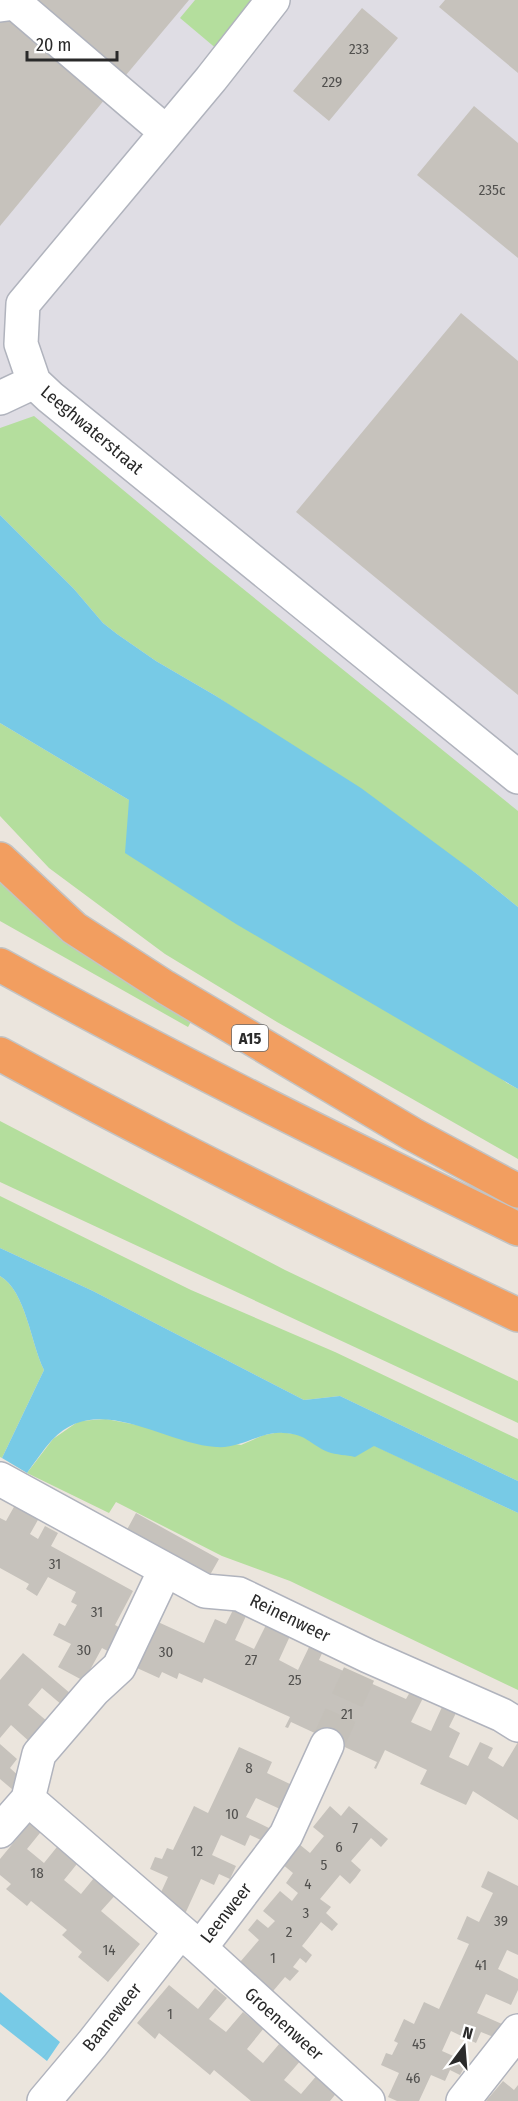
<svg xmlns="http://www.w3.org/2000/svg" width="518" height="2101" font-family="'Fira Sans Condensed',sans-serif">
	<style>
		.industrial { fill: #dfdde4 }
		.green { fill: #b4de9d }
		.water { fill: #77cae6 }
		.building { fill: #c6c2bc }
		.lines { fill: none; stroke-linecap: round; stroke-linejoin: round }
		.minor-tunnel { stroke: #c4c0b9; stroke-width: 33; stroke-dasharray: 33 16; stroke-linecap: butt }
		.minor-casing { stroke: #b0b3bd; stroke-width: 36 }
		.highway-casing { stroke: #c3c3c3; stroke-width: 36 }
		.minor { stroke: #fff; stroke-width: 33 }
		.highway { stroke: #f29e60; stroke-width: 33 }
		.labels { text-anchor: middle; stroke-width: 4.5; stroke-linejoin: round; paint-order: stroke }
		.number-label { font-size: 15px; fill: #51504e }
		.shield { fill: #fff; stroke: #6a6a6a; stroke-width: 1.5 }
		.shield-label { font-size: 16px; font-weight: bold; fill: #2a2a2a }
		.street-label { font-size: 18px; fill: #2a2a2a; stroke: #fff }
	</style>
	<rect width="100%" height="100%" fill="#ebe5dd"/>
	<path class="industrial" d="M0,0H518V859L0,453Z"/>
	<path class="green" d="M195,0H260L218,50L180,18Z
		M34,416L211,563L518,811V907L477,874L216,696L156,661L117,634L103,623L74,589L0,515V428Z
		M0,723L129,800L507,1083L518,1089V1159L277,1022L165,954L49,868L0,816Z
		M0,881L192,1020L188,1027L0,921Z
		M0,1121L285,1270L518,1381V1423L0,1182Z
		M0,1196L191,1290L335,1352L518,1439V1481L340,1396L304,1400L93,1291L0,1248Z
		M0,1276C26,1291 31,1344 44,1370L2,1458L0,1457Z
		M106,1419L241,1445L264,1435L280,1432L301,1435L329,1452L373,1445L518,1513V1690L290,1581L222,1556L116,1502L109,1513L27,1473L53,1439L79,1421Z"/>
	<path class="water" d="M0,515L74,589L103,623L117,634L156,661L216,696L361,788L477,874L518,907V1089L236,924L125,853L129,800L0,723Z
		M0,1248L93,1291L304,1400L340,1396L518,1481V1513L374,1446L355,1457C347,1455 336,1455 328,1452C309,1444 307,1434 283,1433C261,1431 241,1449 216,1447C163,1444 98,1391 52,1440C43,1450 35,1462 27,1473L2,1458L44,1370C31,1344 26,1291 0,1276Z
		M0,1992L60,2042L47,2061L0,2024Z"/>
	<path class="building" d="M23,0H189L121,81Z
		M445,0H518V73L439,7Z
		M362,8L398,38L329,121L293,91Z
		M15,14L110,93L0,226V15Z
		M474,106L518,143V258L417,175Z
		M461,313L518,361V695L296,512Z
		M19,1498L43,1511L30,1534L38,1539L45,1526L58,1533L51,1546L133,1591L115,1625L128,1632L115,1655L102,1648L84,1681L58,1667L71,1644L53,1635L59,1623L65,1626L77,1605L71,1602L76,1592L48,1577L37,1596L26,1589L29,1584L0,1568V1518L6,1521Z
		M136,1513L219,1559L206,1582L123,1537Z
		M233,1610L246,1616L235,1640L254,1649L266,1625L290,1636L279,1660L298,1670L310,1645L323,1651L319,1660L406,1699L410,1692L423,1698L411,1722L431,1731L442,1707L456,1713L449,1727L460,1733L449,1757L468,1766L480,1742L493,1748L488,1758L503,1767L518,1742V1820L473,1791L466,1805L420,1784L427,1770L385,1750L376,1769L374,1768L377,1762L291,1722L288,1728L285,1727L290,1717L204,1678L202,1683L179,1673L177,1679L162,1672L159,1678L137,1668L158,1622L204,1643L215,1619L226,1624Z
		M23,1653L71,1694L62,1705L42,1688L28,1705L48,1722L31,1743L11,1725L0,1738V1680Z
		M0,1744L17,1759L10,1768L22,1779L13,1790L0,1779Z
		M239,1747L272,1762L267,1773L292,1785L280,1809L256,1798L246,1817L271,1829L265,1842L250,1835L245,1846L221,1835L212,1855L236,1866L230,1879L219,1874L214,1885L201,1879L185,1914L157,1901L168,1877L150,1869L155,1857L162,1859L167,1848L173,1850L194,1806L208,1813Z
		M330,1806L341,1816L349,1806L388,1839L381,1847L371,1838L351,1861L361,1870L356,1877L350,1884L340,1875L320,1899L331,1907L326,1913L338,1924L332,1931L321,1922L302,1946L312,1955L306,1963L300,1958L293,1967L299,1971L290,1981L285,1977L268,1997L234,1969L259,1940L248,1930L257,1919L268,1928L275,1921L263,1911L280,1891L292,1901L298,1893L286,1883L293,1873L282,1864L299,1844L310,1853L324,1836L313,1827Z
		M33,1819L44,1828L27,1849L44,1863L61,1842L81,1859L64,1880L81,1894L98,1873L119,1891L101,1911L140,1944L108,1982L78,1957L82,1952L62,1935L67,1930L31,1901L27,1906L6,1889L11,1884L0,1875V1859Z
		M488,1871L518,1886V1955L507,1950L498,1969L518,1979V1990L511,2005L486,1994L477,2013L502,2024L496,2038L481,2032L476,2043L451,2031L442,2051L467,2062L460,2075L450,2070L445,2081L431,2075L419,2101H397L388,2097L399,2073L381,2065L386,2053L392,2055L398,2043L394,2041L404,2019L414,2024L424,2002L439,2009L469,1944L457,1939L467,1916L479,1922L493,1893L481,1887Z
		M169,1985L198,2009L215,1988L227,1998L209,2019L226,2032L243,2012L253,2020L264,2028L247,2049L263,2063L280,2043L301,2060L284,2080L301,2094L318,2074L338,2091L330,2101H251L214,2070L210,2075L159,2033L155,2039L137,2023Z
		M503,2081L514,2090L518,2085V2101H486Z"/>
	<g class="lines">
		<path class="minor-tunnel" d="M327,1745L359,1674"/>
		<defs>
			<path id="minor" d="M273,0L211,79L23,304L21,344L34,382L50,397L518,777
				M0,5L15,3L166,132
				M0,398L34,382
				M0,1479L205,1591L239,1594L368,1656L502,1715L518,1725
				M28,1799L200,1948L286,1835L327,1745
				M0,1831L28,1799L39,1754L94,1690L119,1667L165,1570
				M200,1948L368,2101
				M44,2101L92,2044L180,1932
				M463,2101L518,2031"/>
			<path id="highway" d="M0,859L74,928L165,987L412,1134L518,1191
				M0,965C170,1059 343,1144 518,1229
				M0,1054C170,1147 343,1232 518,1315"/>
		</defs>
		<use href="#minor" class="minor-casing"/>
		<use href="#highway" class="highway-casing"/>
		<use href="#minor" class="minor"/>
		<use href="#highway" class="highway"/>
	</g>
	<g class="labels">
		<g class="number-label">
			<text x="359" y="54">233</text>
			<text x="332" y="87">229</text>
			<text x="492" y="195">235c</text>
			<text x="55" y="1569">31</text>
			<text x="97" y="1617">31</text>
			<text x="84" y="1655">30</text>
			<text x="166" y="1657">30</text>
			<text x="251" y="1665">27</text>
			<text x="295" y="1685">25</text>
			<text x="347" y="1719">21</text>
			<text x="249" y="1773">8</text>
			<text x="232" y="1819">10</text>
			<text x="355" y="1833">7</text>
			<text x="339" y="1852">6</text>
			<text x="197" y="1856">12</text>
			<text x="324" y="1870">5</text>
			<text x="37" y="1878">18</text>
			<text x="308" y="1889">4</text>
			<text x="306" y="1918">3</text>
			<text x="501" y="1926">39</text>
			<text x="289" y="1937">2</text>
			<text x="109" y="1955">14</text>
			<text x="273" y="1963">1</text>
			<text x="481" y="1970">41</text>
			<text x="170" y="2019">1</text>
			<text x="419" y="2049">45</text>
			<text x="413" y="2083">46</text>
		</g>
		<rect class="shield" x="232" y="1025" width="36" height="26" rx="4.5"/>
		<g class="shield-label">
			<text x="250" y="1044">A15</text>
		</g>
		<g class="street-label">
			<text transform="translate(92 430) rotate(40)" y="6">Leeghwaterstraat</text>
			<text transform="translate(290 1618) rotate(26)" y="6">Reinenweer</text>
			<text transform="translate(226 1913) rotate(-52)" y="6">Leenweer</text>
			<text transform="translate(112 2017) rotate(-51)" y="6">Baaneweer</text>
			<text transform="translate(284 2024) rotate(42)" y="6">Groenenweer</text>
		</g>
	</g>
	<g transform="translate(464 2047) rotate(16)" stroke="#ffffff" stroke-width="4.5" paint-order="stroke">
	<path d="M0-4.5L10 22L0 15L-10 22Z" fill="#2a2a2a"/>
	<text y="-9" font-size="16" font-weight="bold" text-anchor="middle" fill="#2a2a2a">N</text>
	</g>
	<path d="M27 51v9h90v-9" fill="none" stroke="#2a2a2a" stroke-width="3"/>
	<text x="36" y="51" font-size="18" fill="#2a2a2a" stroke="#ffffff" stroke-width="4.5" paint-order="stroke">20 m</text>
</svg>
